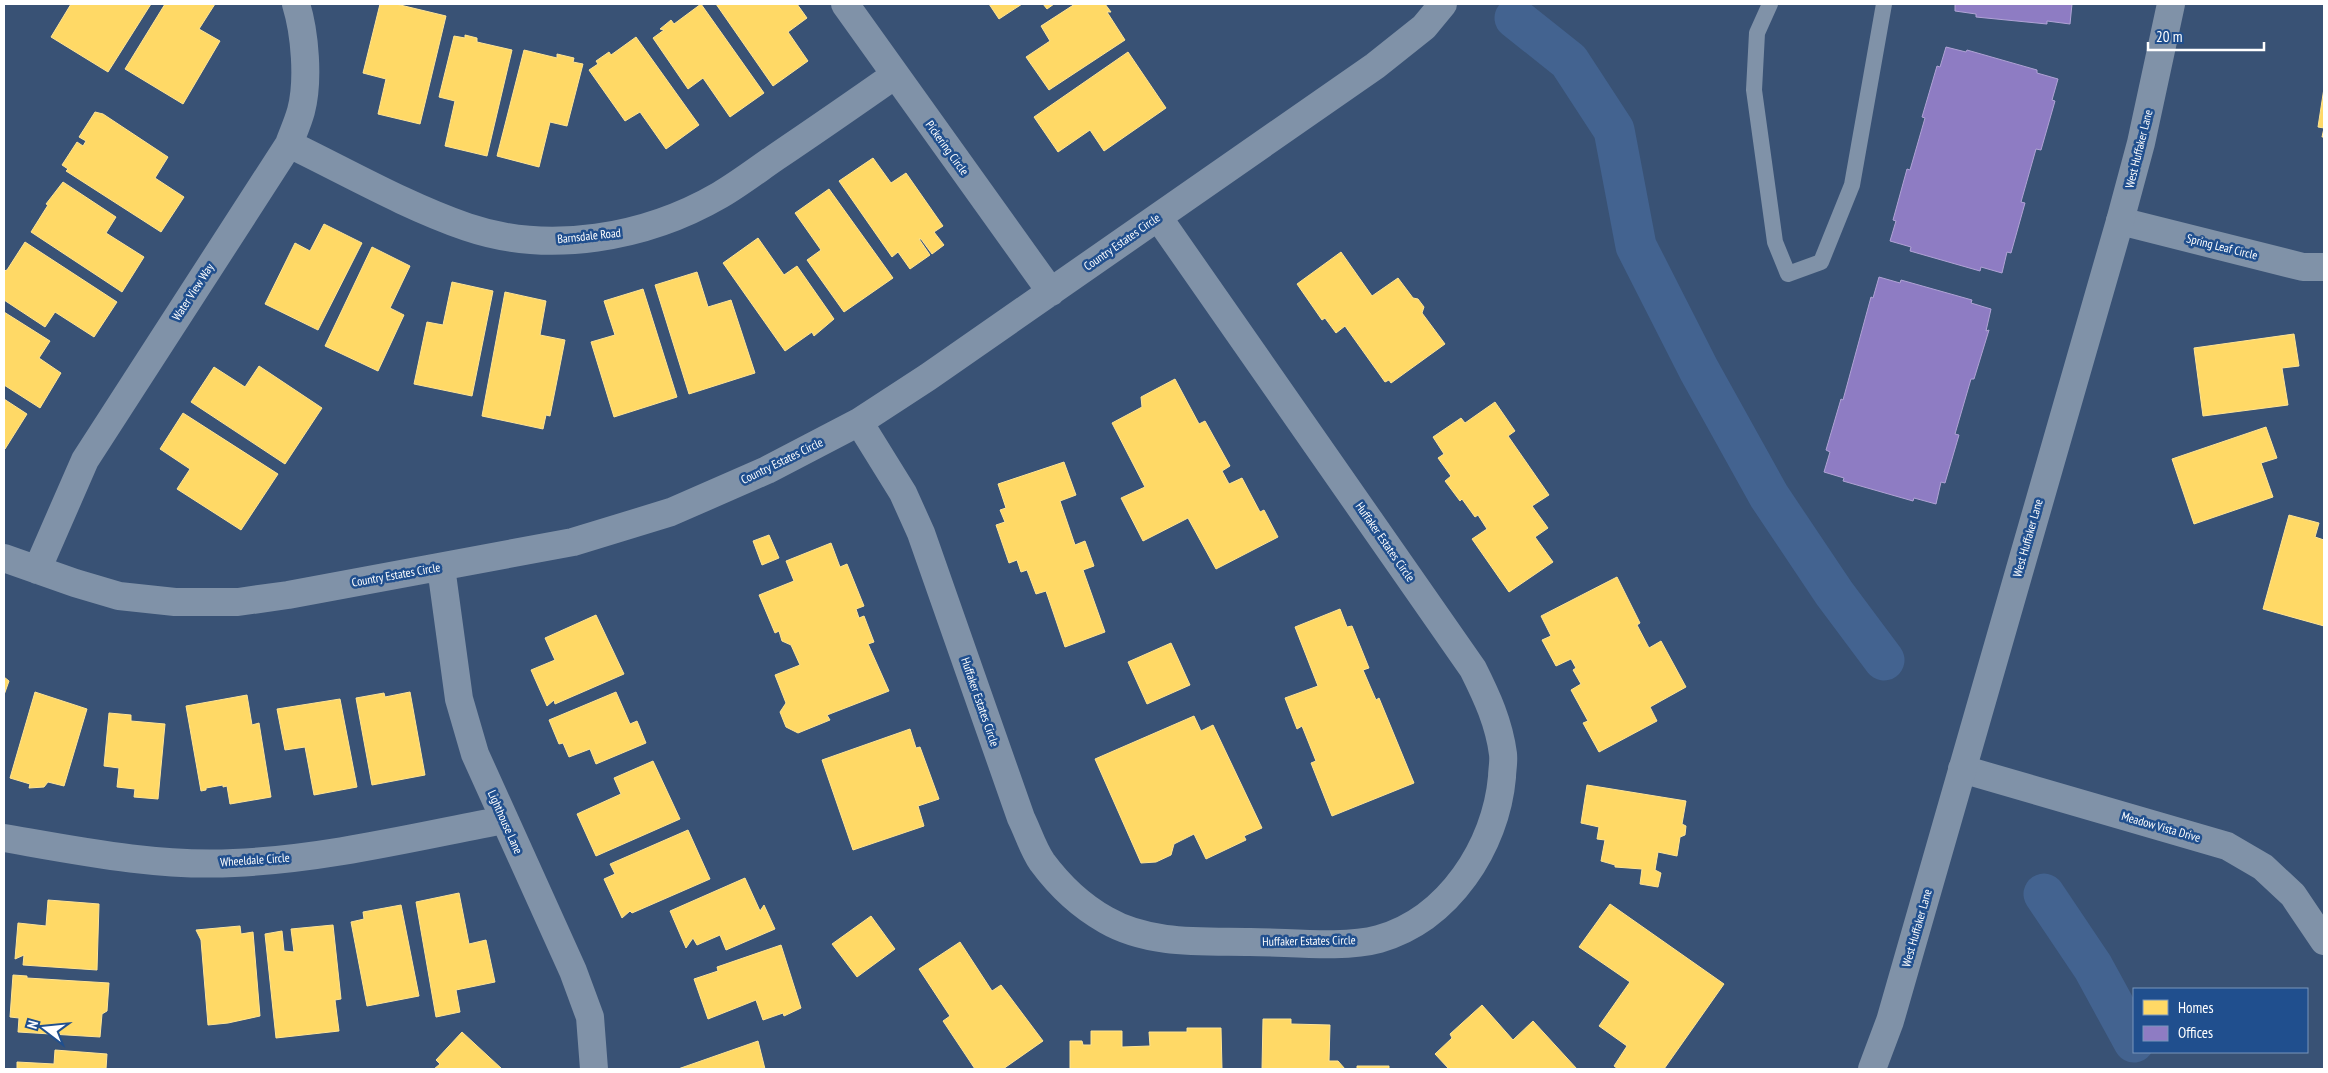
<svg xmlns="http://www.w3.org/2000/svg" width="2328" height="1073" font-family="'PT Sans Narrow',sans-serif">
	<style>
		.homes { fill: #ffd966; stroke: #ffe494 }
		.offices { fill: #8e7cc3; stroke: #b0a3d5 }
		.lines { fill: none; stroke-linecap: round; stroke-linejoin: round }
		.canal { stroke: #436390; stroke-width: 41 }
		.service { stroke: #8092a8; stroke-width: 16 }
		.minor { stroke: #8092a8; stroke-width: 28 }
		.tertiary { stroke: #8092a8; stroke-width: 28 }
		.labels { text-anchor: middle; stroke-width: 5; stroke-linejoin: round; paint-order: stroke }
		.street-label { font-size: 12px; fill: #fff; stroke: #204f8e }
	</style>
	<rect width="100%" height="100%" fill="#395275"/>
	<path class="homes" d="M71,4H151L108,72L51,37Z
		M165,4H215L199,29L220,41L183,104L125,69Z
		M380,4H396L446,16L420,124L378,114L386,79L363,73Z
		M701,4L764,93L730,117L703,78L688,89L653,38L664,30L660,29L671,20L674,24Z
		M716,4H797L807,18L788,32L808,61L773,86Z
		M989,4H1022L999,19Z
		M1043,4H1054L1047,9Z
		M1075,4H1105L1111,12H1107L1125,40L1049,90L1026,57L1050,41L1041,26Z
		M465,35L477,38V42L512,50L487,156L445,146L455,101L439,97L454,36L465,38Z
		M636,37L699,125L666,149L640,112L625,121L589,70L598,64L596,61L609,52L611,55Z
		M524,50L557,58V54L574,58L573,62L583,64L567,126L550,122L539,167L497,156Z
		M1128,52L1166,108L1104,151L1090,130L1058,152L1034,117Z
		M2324,88V137H2322L2324,128L2318,127Z
		M95,112L103,114L168,157L155,178L184,197L161,232L66,171L68,169L62,165L77,142L83,146L86,141L79,137Z
		M873,158L891,183L906,173L943,226L934,232L944,245L932,254L921,239H919L930,255L910,269L898,252L892,257L839,181Z
		M63,182L116,217L106,233L144,257L122,292L31,232L48,205L46,204Z
		M829,189L893,278L844,312L807,260L821,250L795,213Z
		M324,224L362,243L318,330L265,304L295,243L310,251Z
		M758,238L784,275L797,266L834,319L814,336L812,332L785,351L723,263Z
		M25,242L117,302L94,337L55,312L45,327L4,300V271L7,270Z
		M372,247L410,266L390,308L404,315L378,371L325,346Z
		M1341,252L1372,296L1398,278L1413,298L1418,299L1424,307L1422,313L1445,344L1391,383L1389,380L1385,382L1345,326L1336,333L1325,318L1322,320L1297,284Z
		M697,272L708,307L731,300L755,373L689,394L655,285Z
		M452,282L493,291L472,396L414,384L427,322L443,325Z
		M643,289L677,397L614,417L591,342L615,335L604,301Z
		M505,292L546,301L540,335L565,340L550,416L546,415L543,429L482,416Z
		M4,312L50,341L39,358L61,373L40,408L4,385Z
		M2294,334L2299,366L2282,368L2288,405L2203,416L2194,348Z
		M259,366L322,408L285,464L191,402L214,367L245,387Z
		M1175,379L1199,424L1205,421L1230,466L1222,471L1229,484L1242,478L1260,512L1264,510L1278,537L1216,569L1188,518L1143,541L1121,498L1145,487L1112,423L1142,407L1141,397Z
		M4,399L27,414L5,449H4Z
		M1495,402L1515,431L1508,436L1549,495L1532,506L1548,528L1535,537L1553,562L1509,592L1472,539L1487,529L1478,515L1475,517L1462,499L1460,501L1445,481L1451,476L1438,458L1444,454L1433,437L1461,418L1465,423Z
		M183,413L278,474L241,530L177,489L190,469L160,449Z
		M2266,427L2277,458L2261,463L2273,497L2194,524L2172,459Z
		M1064,462L1076,495L1060,501L1075,545L1085,541L1094,566L1083,570L1105,632L1065,647L1046,591L1036,594L1027,570L1021,572L1017,560L1009,563L996,525L1005,522L1000,510L1006,508L998,484Z
		M2289,515L2319,523L2315,537L2324,540V626L2263,609Z
		M769,535L779,558L762,565L753,541Z
		M831,543L840,567L847,564L864,606L856,609L859,618L864,616L874,642L868,644L889,691L827,715L830,720L798,733L786,727L780,712L786,703L775,675L800,665L791,645L782,641L779,631L775,633L759,595L794,581L786,561Z
		M1617,577L1640,623L1637,625L1649,648L1661,641L1686,687L1650,707L1657,721L1599,752L1583,723L1588,721L1571,690L1581,684L1573,670L1576,668L1571,659L1556,666L1542,640L1551,636L1541,616Z
		M1340,609L1347,627L1352,626L1369,668L1363,670L1376,700L1379,698L1414,783L1332,816L1311,763L1316,761L1302,726L1297,729L1285,698L1318,686L1295,627Z
		M596,615L624,674L555,704L554,700L547,706L531,670L555,660L545,638Z
		M1171,643L1190,685L1147,704L1128,662Z
		M4,677L9,681L4,695Z
		M35,692L87,709L64,786L48,782L44,787L29,788L30,784L10,778Z
		M410,692L425,775L372,785L356,698L384,693L385,697Z
		M616,692L630,724L637,721L646,743L596,764L590,749L569,757L563,743L559,744L549,720Z
		M247,695L252,725L259,723L271,797L230,804L227,786L223,787V785L206,788V790L201,791L186,706Z
		M340,699L357,787L314,795L305,747L285,750L277,709Z
		M109,713L131,715V721L165,724L158,799L134,797L135,789L117,787L119,768L104,766Z
		M1194,716L1201,731L1213,725L1262,828L1244,836L1246,840L1206,859L1194,834L1174,844L1171,855L1156,862L1141,863L1095,759Z
		M910,729L916,748L920,747L939,799L918,806L924,826L853,850L822,760Z
		M653,761L680,819L596,856L577,814L621,794L614,778Z
		M1587,785L1686,801L1682,824L1686,826L1685,835L1680,837L1677,856L1658,852L1655,870L1661,873L1658,887L1640,884L1642,869L1615,867V865L1601,861L1605,840L1597,839L1599,827L1581,823Z
		M688,830L710,879L632,913L630,911L622,918L604,879L615,874L610,864Z
		M745,878L760,911L764,905L775,929L726,950L720,935L697,945L693,938L686,948L670,911Z
		M459,893L469,944L486,940L495,982L456,990L460,1012L436,1017L416,902Z
		M48,900L99,904L97,970L23,965L24,955L15,959L18,923L46,926Z
		M1610,904L1724,984L1664,1069H1618L1614,1066L1627,1046L1599,1026L1630,982L1579,947Z
		M401,905L419,996L367,1006L351,922L364,919L363,912Z
		M871,916L895,949L857,977L832,944Z
		M333,925L341,999L335,1000L339,1031L276,1038L265,934L282,931L284,951L294,952L291,929Z
		M240,926L241,934L253,932L260,1016L228,1023L208,1025L201,940L196,930Z
		M960,942L992,991L1001,985L1043,1041L1003,1069H975L943,1021L950,1016L919,969Z
		M781,945L801,1008L784,1016L783,1013L763,1020L756,1000L708,1019L694,979L718,971L717,967Z
		M13,975L27,976V978L109,983L107,1011L102,1014L100,1037L18,1032L19,1018L10,1017Z
		M1482,1005L1513,1040L1533,1021L1577,1069H1449L1435,1054L1452,1038L1450,1034Z
		M1263,1019H1291V1024L1330,1025L1329,1061H1338L1345,1069H1262Z
		M1187,1028H1221L1222,1069H1070V1041H1082L1083,1045H1091V1031H1122V1047L1150,1046L1149,1032H1187Z
		M462,1032L502,1069H434L440,1064L436,1060Z
		M758,1041L765,1069H677H678Z
		M55,1050L107,1054L106,1069H17V1062L54,1064Z
		M1357,1066H1389V1069H1357Z"/>
	<path class="offices" d="M1955,4H2072L2070,24L2047,21V24L1976,17V14L1955,11Z
		M1946,47L1966,52L1967,50L2037,70V73L2058,79L2052,100L2055,101L2041,150L2036,149L2021,202L2025,203L2011,253L2007,252L2002,273L1981,267L1980,271L1910,251L1911,247L1890,241L1896,221L1893,220L1907,169L1910,170L1925,118L1922,117L1937,66L1940,67Z
		M1879,277L1900,283L1901,280L1972,300L1971,303L1991,309L1986,331L1989,330L1974,379H1971L1955,434L1959,435L1945,483L1941,482L1936,504L1914,498L1913,501L1843,481L1844,478L1824,472L1830,452L1826,450L1841,399L1843,400L1871,297L1873,298Z"/>
	<g class="lines">
		<path class="canal" d="M1515,18L1569,61L1614,130L1636,246L1699,370L1769,496L1834,593L1884,660
			M2044,894L2093,967L2134,1042"/>
		<path class="service" d="M1770,4L1757,33L1754,90L1775,242L1788,274L1821,262L1852,185L1884,4"/>
		<path class="minor" d="M845,4L1051,292
			M289,144C347,172 406,206 467,227C549,255 646,238 720,195C739,184 757,170 776,157C816,130 855,103 895,75
			M2120,221L2303,267H2324
			M859,422L903,493L921,533L1021,818C1028,832 1033,849 1042,862C1059,885 1081,906 1106,920C1149,945 1203,941 1250,942C1288,942 1343,949 1379,939C1449,919 1496,846 1502,777C1502,770 1504,762 1503,754C1499,723 1487,697 1473,669L1158,217
			M4,558L75,583L119,596L175,602H238L288,595L573,542L671,512L767,470L859,422L928,377L1375,66L1424,27L1443,4
			M441,567L459,699L475,754L573,971L590,1017L594,1069
			M37,570L85,460L289,144C293,133 298,122 301,111C309,81 305,33 296,4
			M1962,769L2227,846L2263,867L2293,895L2324,941
			M4,838C79,851 157,867 234,863C325,859 415,837 504,820"/>
		<path class="tertiary" d="M1872,1069L1890,1021L2120,221L2141,143L2171,4"/>
	</g>
	<g class="labels">
		<g class="street-label">
			<text transform="translate(947 148) rotate(54)" y="4">Pickering Circle</text>
			<text transform="translate(2139 149) rotate(-76)" y="4">West Huffaker Lane</text>
			<text transform="translate(589 236) rotate(-6)" y="4">Barnsdale Road</text>
			<text transform="translate(1122 242) rotate(-35)" y="4">Country Estates Circle</text>
			<text transform="translate(2222 247) rotate(14)" y="4">Spring Leaf Circle</text>
			<text transform="translate(193 292) rotate(-57)" y="4">Water View Way</text>
			<text transform="translate(782 461) rotate(-26)" y="4">Country Estates Circle</text>
			<text transform="translate(2028 538) rotate(-74)" y="4">West Huffaker Lane</text>
			<text transform="translate(1385 542) rotate(55)" y="4">Huffaker Estates Circle</text>
			<text transform="translate(396 575) rotate(-10)" y="4">Country Estates Circle</text>
			<text transform="translate(980 702) rotate(71)" y="4">Huffaker Estates Circle</text>
			<text transform="translate(505 822) rotate(66)" y="4">Lighthouse Lane</text>
			<text transform="translate(2161 827) rotate(16)" y="4">Meadow Vista Drive</text>
			<text transform="translate(255 860) rotate(-4)" y="4">Wheeldale Circle</text>
			<text transform="translate(1917 928) rotate(-74)" y="4">West Huffaker Lane</text>
			<text transform="translate(1309 941) rotate(-1)" y="4">Huffaker Estates Circle</text>
		</g>
	</g>
	<rect width="2328" height="1073" fill="none" stroke="#ffffff" stroke-width="10"/>
	<rect x="2133" y="988" width="175" height="65" fill="#204f8e" stroke="#7995bb"/>
	<rect x="2143" y="1000" width="25" height="15" fill="#ffd966" stroke="#7995bb"/>
	<text x="2178" y="1013" font-size="15" fill="#ffffff">Homes</text>
	<rect x="2143" y="1026" width="25" height="15" fill="#8e7cc3" stroke="#7995bb"/>
	<text x="2178" y="1038" font-size="15" fill="#ffffff">Offices</text>
	<g transform="translate(45 1028) rotate(286)" stroke="#204f8e" stroke-width="4" paint-order="stroke">
	<path d="M0-4L9 19L0 12L-9 19Z" fill="#ffffff"/>
	<text y="-8" font-size="14" font-weight="bold" text-anchor="middle" fill="#ffffff">N</text>
	</g>
	<path d="M2148 42v8h116v-8" fill="none" stroke="#ffffff" stroke-width="2.5"/>
	<text x="2156" y="42" font-size="15" fill="#ffffff" stroke="#204f8e" stroke-width="4" paint-order="stroke">20 m</text>
</svg>
